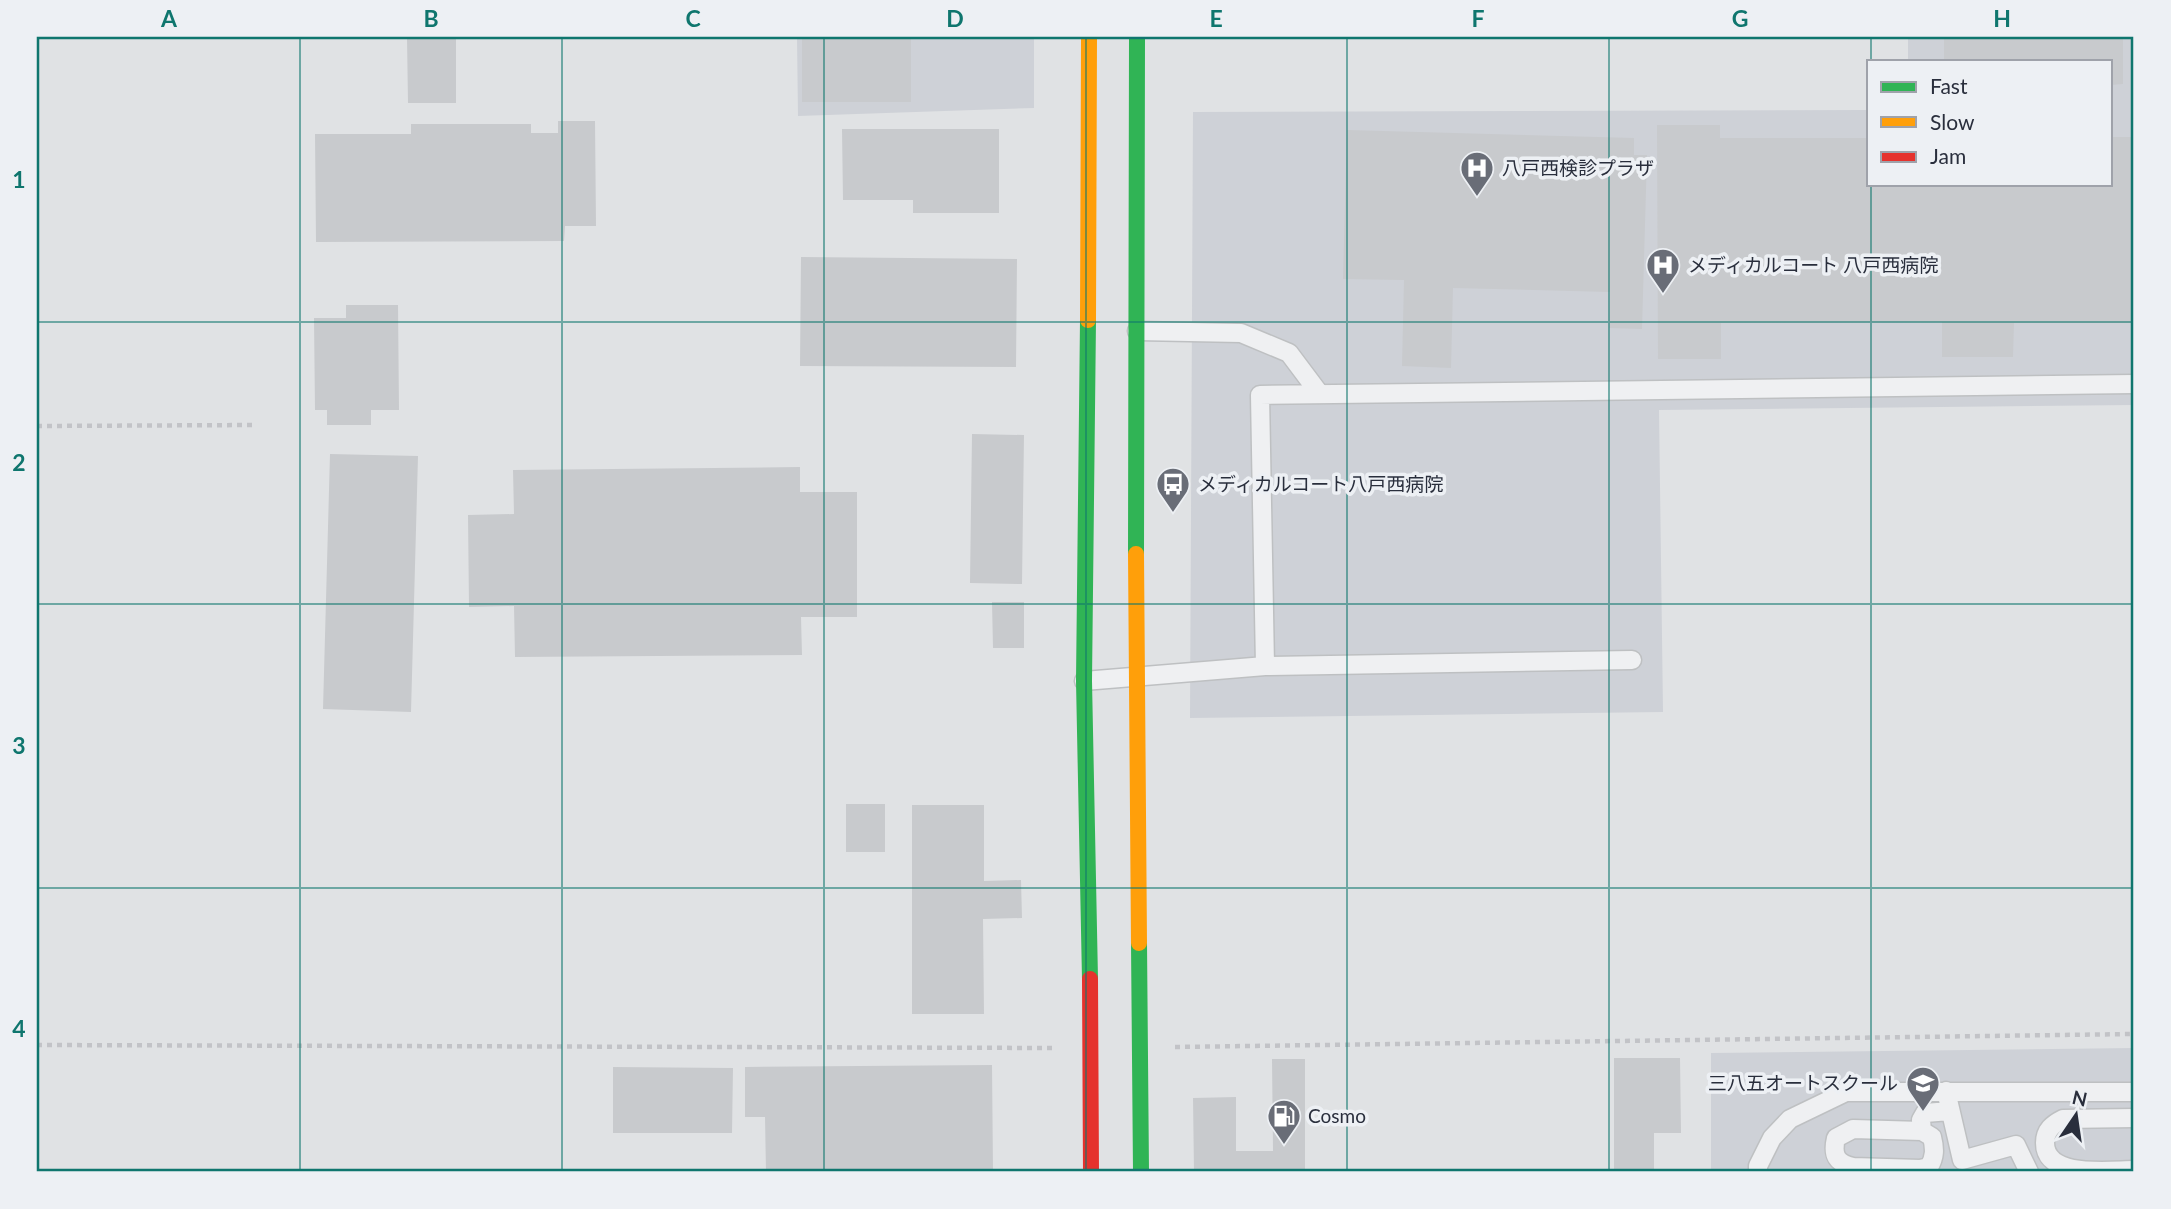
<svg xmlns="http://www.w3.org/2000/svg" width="2171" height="1209" font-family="Lato,'Noto Sans JP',sans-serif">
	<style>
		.built { fill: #ced1d7 }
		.building { fill: #c8cacd }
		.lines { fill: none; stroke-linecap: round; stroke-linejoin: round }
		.lane-casing { stroke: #bec0c2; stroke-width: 21 }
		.path { stroke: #c2c3c7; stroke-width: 4.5; stroke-dasharray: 5 5; stroke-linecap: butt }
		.lane { stroke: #eff0f2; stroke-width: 18 }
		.fast { stroke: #30b455; stroke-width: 16 }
		.slow { stroke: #ff9f0a; stroke-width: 16 }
		.jam { stroke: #e5322d; stroke-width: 16 }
		.grid { fill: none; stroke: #0f766e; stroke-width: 2; stroke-opacity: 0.55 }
		.labels { text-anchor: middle; stroke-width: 7; stroke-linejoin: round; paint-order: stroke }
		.poi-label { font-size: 19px; fill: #292e3c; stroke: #edf0f4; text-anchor: start }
		.neatline { fill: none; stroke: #0f766e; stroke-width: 2.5 }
		.grid-label { font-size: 23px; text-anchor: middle; font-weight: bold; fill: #0f766e }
	</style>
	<rect width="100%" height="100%" fill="#e0e2e4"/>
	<path class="built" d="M797,37H1034V108L798,116Z
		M1908,37H2134V405L1659,410L1663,712L1190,718L1193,112L1868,110V184H2110V61H1908Z
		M2134,1048V1172H1711V1053Z"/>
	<path class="building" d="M407,37H456V103H408Z
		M802,37H911V102H802Z
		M1944,37H2123V84L2110,85V61H1944Z
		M558,121H595L596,226H565L564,241L316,242L315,134H411V124H531V133H558Z
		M1657,125H1720V138H1868V184H2110V137H2134V323H2014L2013,357H1942V322L1721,323V359H1658Z
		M842,129H999V213H913V200H843Z
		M1347,130L1634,138V155H1647L1642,329L1609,328L1610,292L1453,288L1451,368L1402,366L1404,280L1343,279Z
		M801,257L1017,259L1016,367L800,366Z
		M346,305H398L399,410H371V425H327V410H315L314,318H346Z
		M972,434L1024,435L1022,584L970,583Z
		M330,454L418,456L411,712L323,709Z
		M800,467V492H857V617H801L802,655L515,657L514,606L469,607L468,515L514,514L513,470Z
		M992,602H1024V648H993Z
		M846,804H885V852H846Z
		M912,805H984V881L1021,880L1022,918L983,919L984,1014H912Z
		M1614,1058H1680L1681,1133H1654V1172H1614Z
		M1272,1059H1305V1172H1194L1193,1098L1236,1097V1151H1273Z
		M992,1065L993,1172H766L765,1117H745V1067Z
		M613,1067L733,1068L732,1133H613Z"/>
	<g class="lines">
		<defs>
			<path id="lane" d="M1137,331L1241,333L1289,353L1319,393
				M1265,666L1260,395L2134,384
				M1084,681L1265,666L1632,660
				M1946,1091L1962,1160L2016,1145L2029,1172
				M2134,1118L2063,1119C2053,1124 2045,1130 2045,1143C2045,1179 2110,1170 2134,1170
				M1853,1129L1922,1131L1932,1137C1935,1149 1935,1157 1929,1167L1920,1169L1853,1167C1836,1163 1832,1155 1836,1138Z
				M1922,1131L1921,1120L1925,1113L1950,1111
				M1758,1172V1166L1772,1138L1790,1119L1846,1092H2134"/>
		</defs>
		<use href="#lane" class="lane-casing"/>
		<path class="path" d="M37,426L256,425
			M37,1045L1054,1048
			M1175,1047L2134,1034"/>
		<use href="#lane" class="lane"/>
		<path class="fast" d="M1088,320L1084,681L1090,979
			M1136,554L1137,37
			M1139,943L1141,1172"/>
		<path class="slow" d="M1088,320L1089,37
			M1136,554L1139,943"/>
		<path class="jam" d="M1090,979L1091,1172"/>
	</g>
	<path class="grid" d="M300,37V1172M562,37V1172M824,37V1172M1086,37V1172M1347,37V1172M1609,37V1172M1871,37V61M1871,184V1172M37,322H2134M37,604H2134M37,888H2134"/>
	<defs>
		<symbol id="hospital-pin" viewBox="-11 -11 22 30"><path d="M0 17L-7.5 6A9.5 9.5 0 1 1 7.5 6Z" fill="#696d77" stroke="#edf0f4"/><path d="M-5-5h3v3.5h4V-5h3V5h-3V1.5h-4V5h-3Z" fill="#fff"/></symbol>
		<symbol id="bus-pin" viewBox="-11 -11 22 30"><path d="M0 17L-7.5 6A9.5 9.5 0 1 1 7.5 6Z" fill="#696d77" stroke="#edf0f4"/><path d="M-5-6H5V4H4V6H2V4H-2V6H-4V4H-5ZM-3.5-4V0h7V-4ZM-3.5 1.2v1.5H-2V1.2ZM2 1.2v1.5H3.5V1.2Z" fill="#fff"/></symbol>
		<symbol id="university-pin" viewBox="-11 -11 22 30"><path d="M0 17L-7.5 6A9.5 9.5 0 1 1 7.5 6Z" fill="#696d77" stroke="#edf0f4"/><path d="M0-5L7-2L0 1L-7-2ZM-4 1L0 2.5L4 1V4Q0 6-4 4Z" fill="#fff"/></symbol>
		<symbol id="fuel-pin" viewBox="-11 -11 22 30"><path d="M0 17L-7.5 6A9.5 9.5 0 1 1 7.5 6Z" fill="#696d77" stroke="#edf0f4"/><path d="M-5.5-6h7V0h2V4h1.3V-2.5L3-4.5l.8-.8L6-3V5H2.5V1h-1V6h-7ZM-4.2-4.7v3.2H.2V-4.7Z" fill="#fff"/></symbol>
	</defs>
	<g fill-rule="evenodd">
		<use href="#hospital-pin" x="1458" y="149" width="38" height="52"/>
		<use href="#hospital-pin" x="1644" y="246" width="38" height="52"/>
		<use href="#bus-pin" x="1154" y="465" width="38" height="52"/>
		<use href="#university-pin" x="1904" y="1064" width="38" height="52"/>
		<use href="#fuel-pin" x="1265" y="1097" width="38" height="52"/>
	</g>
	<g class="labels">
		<g class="poi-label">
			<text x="1502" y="175">八戸西検診プラザ</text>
			<text x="1688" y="272">メディカルコート 八戸西病院</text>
			<text x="1198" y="491">メディカルコート八戸西病院</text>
			<text x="1898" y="1090" text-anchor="end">三八五オートスクール</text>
			<text x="1308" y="1123">Cosmo</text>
		</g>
	</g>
	<rect width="2171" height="1209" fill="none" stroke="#edf0f4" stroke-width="77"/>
	<rect x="1867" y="60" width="245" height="126" fill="#edf0f4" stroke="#9fa2aa" stroke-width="2"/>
	<rect x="1881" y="82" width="35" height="10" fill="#30b455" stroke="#9fa2aa" stroke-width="2"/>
	<text x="1930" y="94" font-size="21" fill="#292e3c">Fast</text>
	<rect x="1881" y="117" width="35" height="10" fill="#ff9f0a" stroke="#9fa2aa" stroke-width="2"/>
	<text x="1930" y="130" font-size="21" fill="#292e3c">Slow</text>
	<rect x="1881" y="152" width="35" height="10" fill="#e5322d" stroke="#9fa2aa" stroke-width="2"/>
	<text x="1930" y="164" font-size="21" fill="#292e3c">Jam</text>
	<g transform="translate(2076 1115) rotate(13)" stroke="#edf0f4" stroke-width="5" paint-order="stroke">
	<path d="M0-5L12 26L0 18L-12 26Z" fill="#292e3c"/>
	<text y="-10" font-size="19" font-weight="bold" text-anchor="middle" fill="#292e3c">N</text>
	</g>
	<rect x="38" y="38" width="2094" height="1132" class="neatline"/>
	<g class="grid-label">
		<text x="169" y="27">A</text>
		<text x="431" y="27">B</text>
		<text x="693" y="27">C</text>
		<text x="955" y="27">D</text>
		<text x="1216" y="27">E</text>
		<text x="1478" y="27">F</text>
		<text x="1740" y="27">G</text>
		<text x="2002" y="27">H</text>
		<text x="19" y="188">1</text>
		<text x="19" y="471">2</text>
		<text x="19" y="754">3</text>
		<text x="19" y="1037">4</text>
	</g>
</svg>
